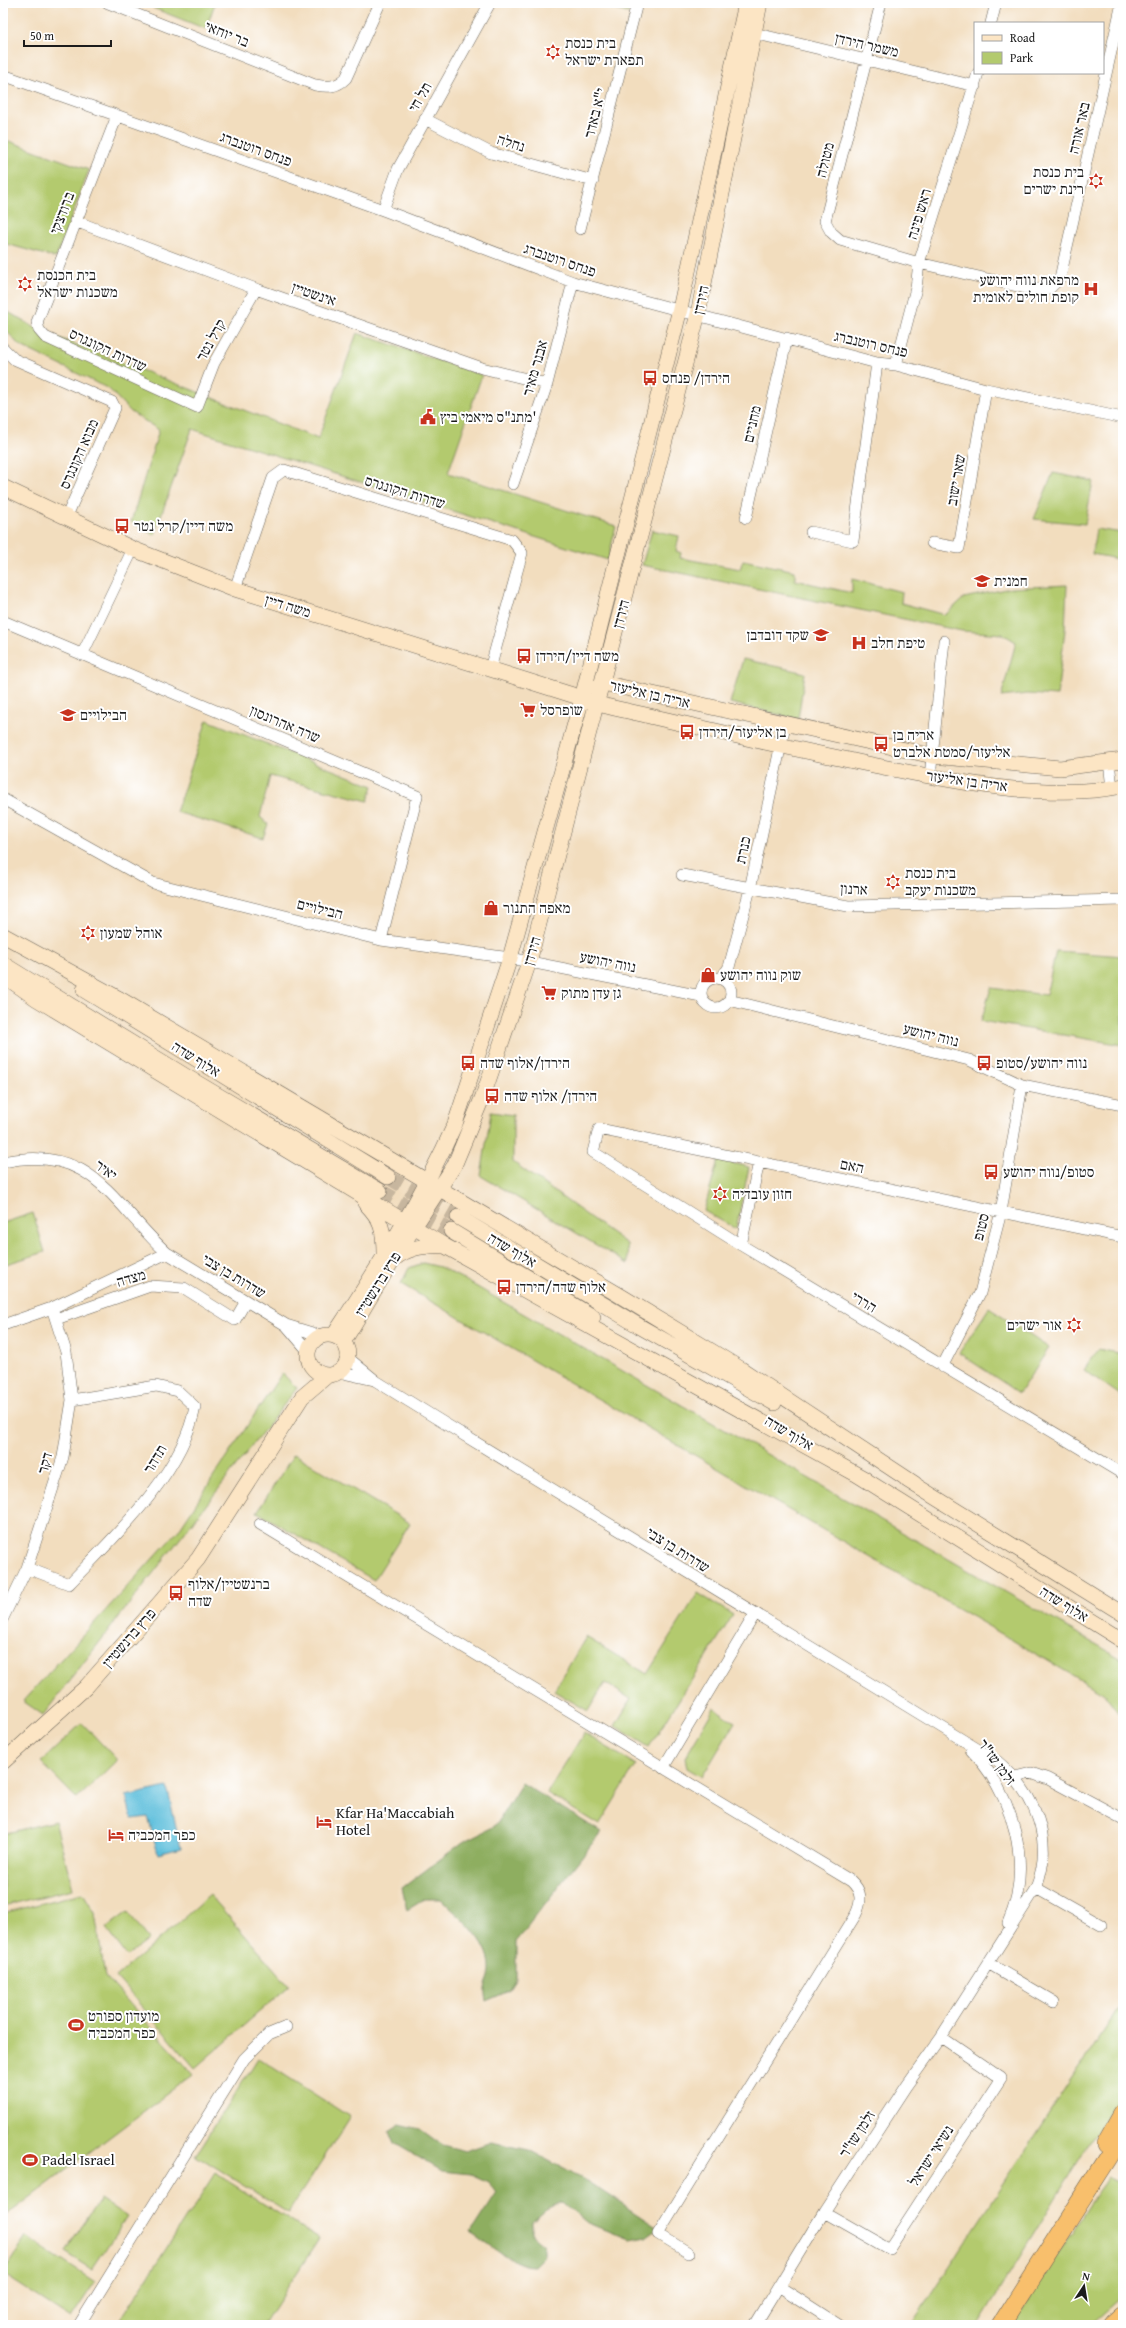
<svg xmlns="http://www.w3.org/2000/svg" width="1126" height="2328" font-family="'Gentium Book Plus','Frank Ruhl Libre',serif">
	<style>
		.green { fill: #b3ca6e; stroke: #687345 }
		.forest { fill: #8eae61; stroke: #55653e }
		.water { fill: #5cbedb; stroke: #3c6d7c }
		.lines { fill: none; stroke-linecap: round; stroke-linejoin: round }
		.secondary-tunnel { stroke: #c7b69e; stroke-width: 15; stroke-dasharray: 15 8; stroke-linecap: butt }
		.street-casing { stroke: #676055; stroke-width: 12 }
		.secondary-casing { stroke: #676055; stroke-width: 16 }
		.highway-casing { stroke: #676055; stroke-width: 20 }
		.street { stroke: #fff; stroke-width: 11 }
		.secondary { stroke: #fce5c4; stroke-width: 15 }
		.highway { stroke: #f8bf6c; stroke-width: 19 }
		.labels { text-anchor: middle; stroke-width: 4; stroke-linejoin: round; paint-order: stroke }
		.street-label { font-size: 15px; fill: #1c1c1c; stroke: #fff }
		.poi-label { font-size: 15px; fill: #1c1c1c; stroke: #fff; text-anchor: start }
	</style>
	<rect width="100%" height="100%" fill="#fff"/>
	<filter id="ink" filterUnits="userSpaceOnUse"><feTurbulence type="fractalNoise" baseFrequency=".025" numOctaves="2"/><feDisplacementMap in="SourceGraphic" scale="8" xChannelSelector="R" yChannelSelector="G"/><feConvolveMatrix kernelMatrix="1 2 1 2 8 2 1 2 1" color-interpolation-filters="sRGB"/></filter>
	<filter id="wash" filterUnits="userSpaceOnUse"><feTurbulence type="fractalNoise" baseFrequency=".012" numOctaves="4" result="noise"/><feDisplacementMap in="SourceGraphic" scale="16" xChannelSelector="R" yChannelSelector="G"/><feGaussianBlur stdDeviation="0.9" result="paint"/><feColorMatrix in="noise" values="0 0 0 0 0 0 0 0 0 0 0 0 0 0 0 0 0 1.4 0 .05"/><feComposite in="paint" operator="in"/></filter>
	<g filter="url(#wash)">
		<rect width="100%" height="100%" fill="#f2ddbe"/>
		<path class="green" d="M155,3H215L206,29L153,8Z
			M588,3H631L628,13Z
			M3,139L89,170L56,258L3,243Z
			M3,309L39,330L318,439L357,333L482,375L448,473L616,526L608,560L192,429L154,535L131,522L159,430L131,412L109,389L19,345L3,327Z
			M1053,473L1093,481L1085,524L1034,519Z
			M1096,529L1123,533V560L1092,554Z
			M652,530L679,536L676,551L681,553L680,558L740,569L743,560L795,571V580L852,593V579L902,592L901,603L945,615L964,598L1010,588L1067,585L1065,630L1057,696L1027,694L1001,697L1016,642L1003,634L962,631L642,565Z
			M743,659L805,673L798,719L730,703Z
			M207,720L373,786L368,801L270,776L260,817L268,824L263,838L176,812Z
			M1056,951L1123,956V1045L981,1021L991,988L1046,995Z
			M491,1112L513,1115V1162L627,1244L628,1264L481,1176Z
			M718,1160L749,1167L736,1229L704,1211Z
			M33,1213L45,1252L3,1265V1223Z
			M423,1263L440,1267L465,1280L1120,1658L1123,1660V1719L1103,1693L401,1284L409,1268Z
			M989,1308L1049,1348L1019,1393L959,1353Z
			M1098,1349L1123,1354V1397L1084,1370Z
			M282,1373L297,1388L43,1715L23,1701L178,1531Z
			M294,1454L410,1523L374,1580L257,1512Z
			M698,1593L733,1615L649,1747L615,1726L631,1699L605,1683L588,1711L554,1691L586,1637L647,1674Z
			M714,1708L735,1722L702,1777L687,1768L685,1757Z
			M82,1723L117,1760L77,1799L41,1762Z
			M584,1733L636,1765L599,1825L547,1793Z
			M55,1821L73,1889L3,1906V1834Z
			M83,1893L95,1913L105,1976L193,2074L3,2218V1913Z
			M210,1895L289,1986L195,2068L116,1977Z
			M128,1912L149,1939L127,1956L106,1928Z
			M1123,2001V2088L978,2325H911Z
			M258,2058L350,2117L288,2213L196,2155Z
			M215,2173L319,2239L263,2325H117Z
			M1107,2177L1123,2185V2296L1090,2325H1013Z
			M100,2199L127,2217L92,2269L65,2252Z
			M26,2237L95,2282L71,2318L3,2274Z"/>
		<path class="forest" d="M522,1783L601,1832L516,1941V1980L509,1991L486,2001C482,1982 490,1983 490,1968C490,1940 459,1917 441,1899H425L407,1910L402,1888L463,1842L495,1826Z
			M400,2124L420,2129L442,2145L466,2151L491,2142L529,2150L588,2182L658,2228L646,2237L630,2240L585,2222L562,2202L547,2209L532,2222V2236L544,2246V2256L534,2266C513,2266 489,2243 471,2232L496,2193L488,2182L471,2174L442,2171L394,2143L389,2131Z"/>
		<path class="water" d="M167,1787L181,1848L158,1854L148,1817L132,1819L126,1796Z"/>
	</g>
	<g filter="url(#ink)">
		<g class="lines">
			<path class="secondary-tunnel" d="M388,1177L458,1217
				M380,1191L451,1231"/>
			<defs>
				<path id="street" d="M108,3L315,85C328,87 336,88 346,78L380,3
					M881,3L825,221L831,232L840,240L919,263L1034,290L1050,288L1060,278L1122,3
					M991,23L996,3
					M753,33L975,86
					M3,75L383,210L573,282L877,363L896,365L986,389L1123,418
					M117,116L37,322L39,330L45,337L197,407L214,363L256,289
					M425,119L491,153L593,181
					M383,210L398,169L490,3
					M75,221L256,289L482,368L547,384
					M580,229L637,3
					M3,348L14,359L112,402L115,408L66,518
					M896,365L916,288L919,263L978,73
					M513,484L547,384L573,282
					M746,518L787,338
					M811,532L853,541L877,363
					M932,543L959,548L986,389
					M235,589L273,478L284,470L512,540L522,553L490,669
					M3,621L417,796L381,940
					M82,655L133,549
					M1109,762L1112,788
					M930,777L944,641
					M3,799L153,883L381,940L510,958L701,996
					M682,875L848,906L1123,900
					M701 993a15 15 0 1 1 30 0a15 15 0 1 1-30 0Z
					M721,979L729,967L750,889L785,725
					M729,1000L969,1060L1022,1085L1123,1105
					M3,1162C93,1143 112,1203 167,1253L286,1325L322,1336
					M1123,1237L599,1129L593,1152L741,1245L1123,1474
					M741,1245L759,1162
					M56,1319L150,1286L184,1288L235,1320L246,1301
					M3,1325L52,1308L167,1253
					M286,1325L309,1352
					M348,1358L376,1381L444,1423L997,1761C1035,1793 1055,1840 1036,1888L941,2037L906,2086L824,2212L755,2325
					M942,1367L980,1293L1001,1212L1022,1085
					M338,1372L374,1380
					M260,1524L851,1881C862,1891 862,1901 856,1914L658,2234L689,2253
					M27,1568L69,1584C114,1537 183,1473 195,1407L178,1391L156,1386L72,1400
					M3,1618L27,1568L63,1457L72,1400L66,1352L52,1308
					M971,1750C1013,1794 1034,1865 1008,1923
					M663,1768L755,1614
					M1015,1777L1031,1773L1048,1779L1123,1819
					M1036,1888L1101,1925
					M988,1963L1054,2002
					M824,2212L889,2249L1001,2078L941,2037
					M780,2287L839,2325
					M79,2325L244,2059L269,2034L286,2027"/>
				<path id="secondary" d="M3,487L133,549L235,589L582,698L597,704C685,724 774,745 863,763C941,779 1044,802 1123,786
					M596,688L603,683L933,756L1060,768L1123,760
					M3,935L118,998L619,1295L741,1369L915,1484
					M3,964L187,1077L380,1191
					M3,975L37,999L445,1246L865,1479
					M84,990L388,1177
					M365,1203C382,1220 384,1230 384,1254
					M458,1217L639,1326L774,1403
					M451,1231L593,1317
					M394,1259C408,1247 427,1245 445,1246
					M334,1335C378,1268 422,1198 455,1124L510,958L582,698L680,309L746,3
					M308 1355a20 20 0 1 1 40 0a20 20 0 1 1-40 0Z
					M344,1341L392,1261L454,1166L483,1096L529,962L698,314L760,3
					M856,1474L1123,1641
					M907,1480L1123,1614
					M3,1762L86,1687L198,1559L302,1397L328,1375"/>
				<path id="highway" d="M1106,2143L1123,2113
					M1001,2325L1123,2134
					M1113,2325L1123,2316"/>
			</defs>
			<use href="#street" class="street-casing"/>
			<use href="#secondary" class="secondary-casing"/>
			<use href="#highway" class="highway-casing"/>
			<use href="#street" class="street"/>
			<use href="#secondary" class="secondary"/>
			<use href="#highway" class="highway"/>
		</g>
	</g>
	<defs>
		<symbol id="synagogue-bare" viewBox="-9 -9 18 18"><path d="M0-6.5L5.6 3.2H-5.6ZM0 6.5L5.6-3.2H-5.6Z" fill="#c8321e" stroke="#fff" stroke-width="2.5" paint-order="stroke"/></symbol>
		<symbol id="hospital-bare" viewBox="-9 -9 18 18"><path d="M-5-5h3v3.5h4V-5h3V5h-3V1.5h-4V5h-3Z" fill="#c8321e" stroke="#fff" stroke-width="2.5" paint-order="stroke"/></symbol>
		<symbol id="bus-bare" viewBox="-9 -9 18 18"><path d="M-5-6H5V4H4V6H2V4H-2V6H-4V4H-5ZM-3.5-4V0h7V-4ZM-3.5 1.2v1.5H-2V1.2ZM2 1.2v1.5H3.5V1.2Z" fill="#c8321e" stroke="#fff" stroke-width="2.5" paint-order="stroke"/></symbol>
		<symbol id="civic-bare" viewBox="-9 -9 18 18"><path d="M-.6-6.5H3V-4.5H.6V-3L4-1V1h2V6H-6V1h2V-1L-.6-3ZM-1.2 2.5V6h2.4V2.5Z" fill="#c8321e" stroke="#fff" stroke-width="2.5" paint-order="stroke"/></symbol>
		<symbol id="school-bare" viewBox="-9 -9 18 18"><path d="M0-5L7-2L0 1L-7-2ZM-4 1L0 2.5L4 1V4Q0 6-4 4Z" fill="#c8321e" stroke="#fff" stroke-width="2.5" paint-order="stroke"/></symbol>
		<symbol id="supermarket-bare" viewBox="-9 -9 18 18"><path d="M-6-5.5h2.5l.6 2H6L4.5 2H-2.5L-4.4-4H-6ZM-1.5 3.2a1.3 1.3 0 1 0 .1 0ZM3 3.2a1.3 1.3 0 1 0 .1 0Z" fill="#c8321e" stroke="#fff" stroke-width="2.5" paint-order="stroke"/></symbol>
		<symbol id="shop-bare" viewBox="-9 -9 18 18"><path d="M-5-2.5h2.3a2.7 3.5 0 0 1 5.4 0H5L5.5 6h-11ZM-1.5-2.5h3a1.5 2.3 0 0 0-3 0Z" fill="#c8321e" stroke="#fff" stroke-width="2.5" paint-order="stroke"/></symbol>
		<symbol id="hotel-bare" viewBox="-9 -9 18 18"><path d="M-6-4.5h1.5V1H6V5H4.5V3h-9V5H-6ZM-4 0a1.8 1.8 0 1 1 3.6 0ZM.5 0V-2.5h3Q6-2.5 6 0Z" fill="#c8321e" stroke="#fff" stroke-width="2.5" paint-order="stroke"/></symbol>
		<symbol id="stadium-bare" viewBox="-9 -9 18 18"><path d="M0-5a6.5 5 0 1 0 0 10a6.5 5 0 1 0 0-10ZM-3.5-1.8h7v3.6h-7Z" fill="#c8321e" stroke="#fff" stroke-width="2.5" paint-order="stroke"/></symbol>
	</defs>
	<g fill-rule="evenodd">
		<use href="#synagogue-bare" x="542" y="41" width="22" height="22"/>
		<use href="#synagogue-bare" x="1085" y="170" width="22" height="22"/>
		<use href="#synagogue-bare" x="14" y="273" width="22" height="22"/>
		<use href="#hospital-bare" x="1080" y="278" width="22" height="22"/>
		<use href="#bus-bare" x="639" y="367" width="22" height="22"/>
		<use href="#civic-bare" x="417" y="406" width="22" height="22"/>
		<use href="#bus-bare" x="111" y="515" width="22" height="22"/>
		<use href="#school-bare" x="971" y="570" width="22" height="22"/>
		<use href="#school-bare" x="810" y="624" width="22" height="22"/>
		<use href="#hospital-bare" x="848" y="632" width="22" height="22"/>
		<use href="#bus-bare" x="513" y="645" width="22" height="22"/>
		<use href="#supermarket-bare" x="517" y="699" width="22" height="22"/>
		<use href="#school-bare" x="57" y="704" width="22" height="22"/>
		<use href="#bus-bare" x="676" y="721" width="22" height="22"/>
		<use href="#bus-bare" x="870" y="733" width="22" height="22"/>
		<use href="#synagogue-bare" x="882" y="871" width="22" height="22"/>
		<use href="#shop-bare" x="480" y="897" width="22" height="22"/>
		<use href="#synagogue-bare" x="77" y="922" width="22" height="22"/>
		<use href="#shop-bare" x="697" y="964" width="22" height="22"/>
		<use href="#supermarket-bare" x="538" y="982" width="22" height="22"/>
		<use href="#bus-bare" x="457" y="1052" width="22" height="22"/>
		<use href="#bus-bare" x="973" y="1052" width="22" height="22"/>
		<use href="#bus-bare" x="481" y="1085" width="22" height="22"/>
		<use href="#bus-bare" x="980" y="1161" width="22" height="22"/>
		<use href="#synagogue-bare" x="709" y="1183" width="22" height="22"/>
		<use href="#bus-bare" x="493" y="1276" width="22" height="22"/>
		<use href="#synagogue-bare" x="1063" y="1314" width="22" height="22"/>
		<use href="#bus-bare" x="165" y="1582" width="22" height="22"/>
		<use href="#hotel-bare" x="313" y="1811" width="22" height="22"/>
		<use href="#hotel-bare" x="105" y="1824" width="22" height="22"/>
		<use href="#stadium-bare" x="65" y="2014" width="22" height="22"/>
		<use href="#stadium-bare" x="19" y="2149" width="22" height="22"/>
	</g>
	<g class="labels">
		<g class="street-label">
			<text transform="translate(227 34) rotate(22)" y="5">בר יוחאי</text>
			<text transform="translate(867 45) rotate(13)" y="5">משמר הירדן</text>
			<text transform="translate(420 97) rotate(-60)" y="5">תל חי</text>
			<text transform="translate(595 113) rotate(-76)" y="5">י"א באדר</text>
			<text transform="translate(1079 128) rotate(-77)" y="5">באר אורה</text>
			<text transform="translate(511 143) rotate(17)" y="5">נחלה</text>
			<text transform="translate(256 149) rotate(20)" y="5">פנחס רוטנברג</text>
			<text transform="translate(825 160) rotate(-76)" y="5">מטולה</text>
			<text transform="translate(62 213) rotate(-69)" y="5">ברודצקי</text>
			<text transform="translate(919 214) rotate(-73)" y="5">ראש פינה</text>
			<text transform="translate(560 260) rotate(19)" y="5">פנחס רוטנברג</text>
			<text transform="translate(314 294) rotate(19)" y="5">אינשטיין</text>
			<text transform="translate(701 300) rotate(-78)" y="5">הירדן</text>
			<text transform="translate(211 340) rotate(-61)" y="5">קרל נטר</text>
			<text transform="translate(871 344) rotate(13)" y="5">פנחס רוטנברג</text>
			<text transform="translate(108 350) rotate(25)" y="5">שדרות הקונגרס</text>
			<text transform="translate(535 368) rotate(-74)" y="5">אבנר מאיר</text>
			<text transform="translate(752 424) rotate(-77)" y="5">מחניים</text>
			<text transform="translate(79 454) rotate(-66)" y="5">מבוא הקונגרס</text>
			<text transform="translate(956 480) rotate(-80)" y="5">שאר ישוב</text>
			<text transform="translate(405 492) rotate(17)" y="5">שדרות הקונגרס</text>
			<text transform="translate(288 606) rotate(17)" y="5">משה דיין</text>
			<text transform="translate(621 614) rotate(-75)" y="5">הירדן</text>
			<text transform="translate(650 694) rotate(13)" y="5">אריה בן אליעזר</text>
			<text transform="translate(285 724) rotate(23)" y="5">שרה אהרונסון</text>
			<text transform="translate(967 781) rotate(8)" y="5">אריה בן אליעזר</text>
			<text transform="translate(743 850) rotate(-78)" y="5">כנרת</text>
			<text transform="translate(854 889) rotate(3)" y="5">ארנון</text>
			<text transform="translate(320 909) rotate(14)" y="5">הבילויים</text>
			<text transform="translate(532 951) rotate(-74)" y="5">הירדן</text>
			<text transform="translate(608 962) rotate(11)" y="5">נווה יהושע</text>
			<text transform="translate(931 1035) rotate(14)" y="5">נווה יהושע</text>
			<text transform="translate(196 1059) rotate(32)" y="5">אלוף שדה</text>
			<text transform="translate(852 1166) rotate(12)" y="5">האם</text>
			<text transform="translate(106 1170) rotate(36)" y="5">יאיר</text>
			<text transform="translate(981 1227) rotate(-76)" y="5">סטופ</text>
			<text transform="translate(512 1250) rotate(31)" y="5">אלוף שדה</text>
			<text transform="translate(234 1276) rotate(31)" y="5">שדרות בן צבי</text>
			<text transform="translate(131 1278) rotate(-16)" y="5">מצדה</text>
			<text transform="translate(378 1284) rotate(-58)" y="5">פרץ ברנשטיין</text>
			<text transform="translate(864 1302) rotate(31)" y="5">הררי</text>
			<text transform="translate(789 1433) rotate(31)" y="5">אלוף שדה</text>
			<text transform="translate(155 1459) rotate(-59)" y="5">תדהר</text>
			<text transform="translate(45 1463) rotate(-75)" y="5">דקר</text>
			<text transform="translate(678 1550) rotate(32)" y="5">שדרות בן צבי</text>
			<text transform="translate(1064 1604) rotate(32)" y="5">אלוף שדה</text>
			<text transform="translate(129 1638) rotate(-49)" y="5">פרץ ברנשטיין</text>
			<text transform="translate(997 1762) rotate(54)" y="5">זלמן שז"ר</text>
			<text transform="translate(857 2134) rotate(-57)" y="5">זלמן שז"ר</text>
			<text transform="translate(931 2156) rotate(-57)" y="5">נשיאי ישראל</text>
		</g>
		<g class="poi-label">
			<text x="565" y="48">בית כנסת<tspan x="565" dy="17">תפארת ישראל</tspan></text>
			<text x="1084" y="177" text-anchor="end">בית כנסת<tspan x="1084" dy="17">רינת ישרים</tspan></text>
			<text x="37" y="280">בית הכנסת<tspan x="37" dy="17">משכנות ישראל</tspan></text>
			<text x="1079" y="285" text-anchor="end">מרפאת נווה יהושע<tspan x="1079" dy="17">קופת חולים לאומית</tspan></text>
			<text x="662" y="383">הירדן/ פנחס</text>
			<text x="440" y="422">מתנ"ס מיאמי ביץ'</text>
			<text x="134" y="531">משה דיין/קרל נטר</text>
			<text x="994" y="586">חמנית</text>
			<text x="809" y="640" text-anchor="end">שקד דובדבן</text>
			<text x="871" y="648">טיפת חלב</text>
			<text x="536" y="661">משה דיין/הירדן</text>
			<text x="540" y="715">שופרסל</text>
			<text x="80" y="720">הבילויים</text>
			<text x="699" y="737">בן אליעזר/הירדן</text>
			<text x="893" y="740">אריה בן<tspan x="893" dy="17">אליעזר/סמטת אלברט</tspan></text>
			<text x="905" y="878">בית כנסת<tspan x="905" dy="17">משכנות יעקב</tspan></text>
			<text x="503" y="913">מאפה התנור</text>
			<text x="100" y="938">אוהל שמעון</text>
			<text x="720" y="980">שוק נווה יהושע</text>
			<text x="561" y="998">גן עדן מתוק</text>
			<text x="480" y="1068">הירדן/אלוף שדה</text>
			<text x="996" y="1068">נווה יהושע/סטופ</text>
			<text x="504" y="1101">הירדן/ אלוף שדה</text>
			<text x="1003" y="1177">סטופ/נווה יהושע</text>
			<text x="732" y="1199">חזון עובדיה</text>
			<text x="516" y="1292">אלוף שדה/הירדן</text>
			<text x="1062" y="1330" text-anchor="end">אור ישרים</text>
			<text x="188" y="1589">ברנשטיין/אלוף<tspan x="188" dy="17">שדה</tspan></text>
			<text x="336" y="1818">Kfar Ha'Maccabiah<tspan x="336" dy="17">Hotel</tspan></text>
			<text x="128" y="1840">כפר המכביה</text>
			<text x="88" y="2021">מועדון ספורט<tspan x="88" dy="17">כפר המכביה</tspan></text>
			<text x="42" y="2165">Padel Israel</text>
		</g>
	</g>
	<rect width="1126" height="2328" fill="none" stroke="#fff" stroke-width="16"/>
	<rect x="974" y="22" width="130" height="52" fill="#ffffff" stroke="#a4a4a4"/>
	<rect x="982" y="35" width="20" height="6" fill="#fce5c4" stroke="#a4a4a4"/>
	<text x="1010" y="42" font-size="12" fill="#1c1c1c">Road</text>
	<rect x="982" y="52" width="20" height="12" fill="#b3ca6e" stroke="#a4a4a4"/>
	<text x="1010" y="62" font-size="12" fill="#1c1c1c">Park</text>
	<g transform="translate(1084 2286) rotate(12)" stroke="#ffffff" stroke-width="3" paint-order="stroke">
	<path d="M0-3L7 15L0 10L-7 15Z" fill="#1c1c1c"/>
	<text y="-6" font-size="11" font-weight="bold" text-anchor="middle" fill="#1c1c1c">N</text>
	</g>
	<path d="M24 40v6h87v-6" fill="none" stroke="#1c1c1c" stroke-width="2"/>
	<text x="30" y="40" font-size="12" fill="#1c1c1c" stroke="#ffffff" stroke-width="3" paint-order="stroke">50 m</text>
</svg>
